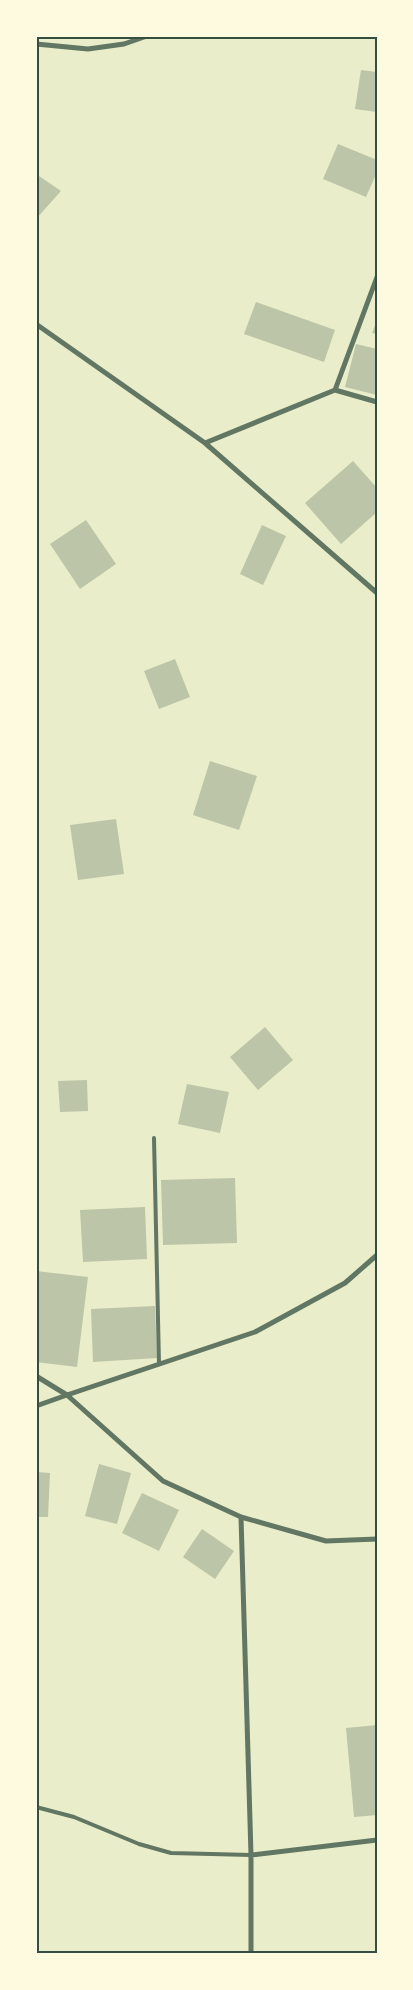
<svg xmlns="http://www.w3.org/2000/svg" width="413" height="1990" font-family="'Nunito Sans',sans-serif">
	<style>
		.building { fill: #bcc5a7 }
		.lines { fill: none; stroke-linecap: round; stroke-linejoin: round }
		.service { stroke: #617663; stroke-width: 4 }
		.minor { stroke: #617663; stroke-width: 5 }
		.neatline { fill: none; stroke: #344e41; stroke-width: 2 }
	</style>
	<rect width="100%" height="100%" fill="#e9edc9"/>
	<path class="building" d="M361,70L377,72V112L355,109Z
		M338,144L377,160V172L366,197L323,179Z
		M36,174L61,191L36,219Z
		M256,302L335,330L324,362L244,334Z
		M377,320V334L372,333Z
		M356,344L377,349V395L345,387Z
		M353,461L377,488V512L341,544L305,503Z
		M86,520L116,564L80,589L50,544Z
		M262,525L286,536L263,585L240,574Z
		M175,659L190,697L159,709L144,671Z
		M210,761L257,776L239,830L193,815Z
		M116,819L124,874L78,880L70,825Z
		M265,1027L293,1060L258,1090L230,1057Z
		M87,1080L88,1111L60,1112L58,1081Z
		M187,1084L229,1092L220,1133L178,1124Z
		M235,1178L237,1243L163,1245L161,1180Z
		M145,1207L147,1259L83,1262L80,1210Z
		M36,1271L88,1277L77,1367L36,1362Z
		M155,1306L157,1358L93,1362L91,1309Z
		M99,1464L131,1473L117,1524L85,1516Z
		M36,1472L50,1473L48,1517H36Z
		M142,1493L179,1510L159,1551L122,1533Z
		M202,1529L234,1551L215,1579L183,1557Z
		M377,1725V1815L354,1817L346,1728Z"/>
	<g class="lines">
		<path class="service" d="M154,1138L159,1364
			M36,1807L74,1817L139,1844L171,1853L251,1855"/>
		<path class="minor" d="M36,44L88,49L124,44L147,36
			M36,324L205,443L377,593
			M335,390L377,277
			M205,443L335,390L377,402
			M36,1376L67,1395L255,1332L345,1283L377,1255
			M36,1406L67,1395L163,1481L241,1517L326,1541L377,1539
			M241,1517L251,1855V1954
			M251,1855L377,1840"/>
	</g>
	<rect width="413" height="1990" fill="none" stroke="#fefae0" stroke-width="75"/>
	<rect x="38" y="38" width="338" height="1914" class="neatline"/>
</svg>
